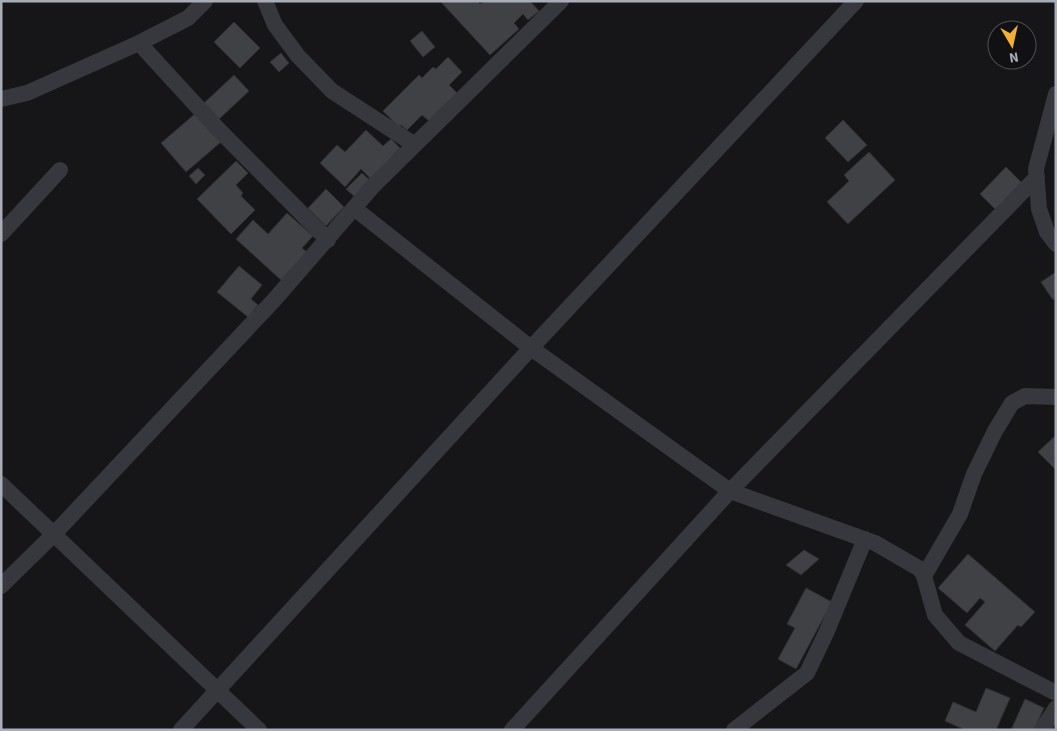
<svg xmlns="http://www.w3.org/2000/svg" width="1057" height="731" font-family="'Source Sans 3',sans-serif">
	<style>
		.building { fill: #404145; stroke: #303034 }
		.lines { fill: none; stroke-linecap: round; stroke-linejoin: round }
		.minor { stroke: #37383d; stroke-width: 16 }
	</style>
	<rect width="100%" height="100%" fill="#161618"/>
	<path class="building" d="M440,1H478L480,4L484,1H530L539,11L528,20L523,14L514,23L519,29L490,55Z
		M234,22L260,48L240,68L214,42Z
		M422,31L435,47L423,57L410,41Z
		M281,53L289,63L279,72L270,62Z
		M448,57L462,72L449,85L457,93L429,121L422,115L407,130L401,125L399,127L383,111L419,75L422,78L433,67L436,69Z
		M234,75L249,91L218,120L203,104Z
		M196,113L221,142L186,172L161,143Z
		M843,120L867,145L848,162L825,138Z
		M366,130L383,146L391,139L400,148L371,179L361,169L345,187L320,163L337,145L345,152Z
		M869,152L895,180L848,224L827,202L849,181L844,175Z
		M236,161L248,173L236,185L243,193L241,196L255,210L231,234L197,199Z
		M1006,167L1023,184L997,211L980,194Z
		M198,168L205,175L196,184L189,176Z
		M362,173L373,183L357,199L346,189Z
		M326,189L344,207L326,226L308,208Z
		M287,213L313,236L302,248L307,252L281,280L236,239L253,220L268,234Z
		M239,266L262,285L251,299L258,305L248,317L217,292Z
		M1056,272V298L1053,300L1041,282Z
		M1056,435V470L1038,452Z
		M804,550L819,559L801,575L786,565Z
		M968,554L1035,612L1021,627L1018,625L995,651L965,625L985,602L980,598L967,613L938,588Z
		M806,588L832,602L796,669L778,659L795,628L787,624Z
		M986,688L1010,698L996,730H965L945,721L953,702L976,712Z
		M1025,699L1044,708L1034,730H1011Z"/>
	<g class="lines">
		<path class="minor" d="M265,1L275,25L298,56L332,91L415,145
			M139,43L217,128L328,240
			M1056,94L1036,169L1039,209L1047,232L1056,244
			M1,99L27,93L139,43L188,18L205,1
			M354,208L531,348L730,491L875,543L920,569L924,576L935,615L959,643L1056,693
			M1,234L60,170
			M1,484L259,730
			M924,576L960,514L974,474L995,431L1012,403L1025,396L1056,397
			M1,586L54,534L275,299L374,185L561,1
			M181,730L531,348L856,1
			M512,730L730,491L1037,177
			M734,730L807,673L827,631L865,539
			M1042,730L1056,708"/>
	</g>
	<rect width="1057" height="731" fill="none" stroke="#a8adb8" stroke-width="5"/>
	<g transform="translate(1012 45) rotate(171)"><circle r="24" fill="#111113" stroke="#4d4f55"/>
	<path d="M0-4L9 19L0 12L-9 19Z" fill="#f2b134"/>
	<text y="-8" font-size="14" font-weight="bold" text-anchor="middle" fill="#a8adb8">N</text>
	</g>
</svg>
